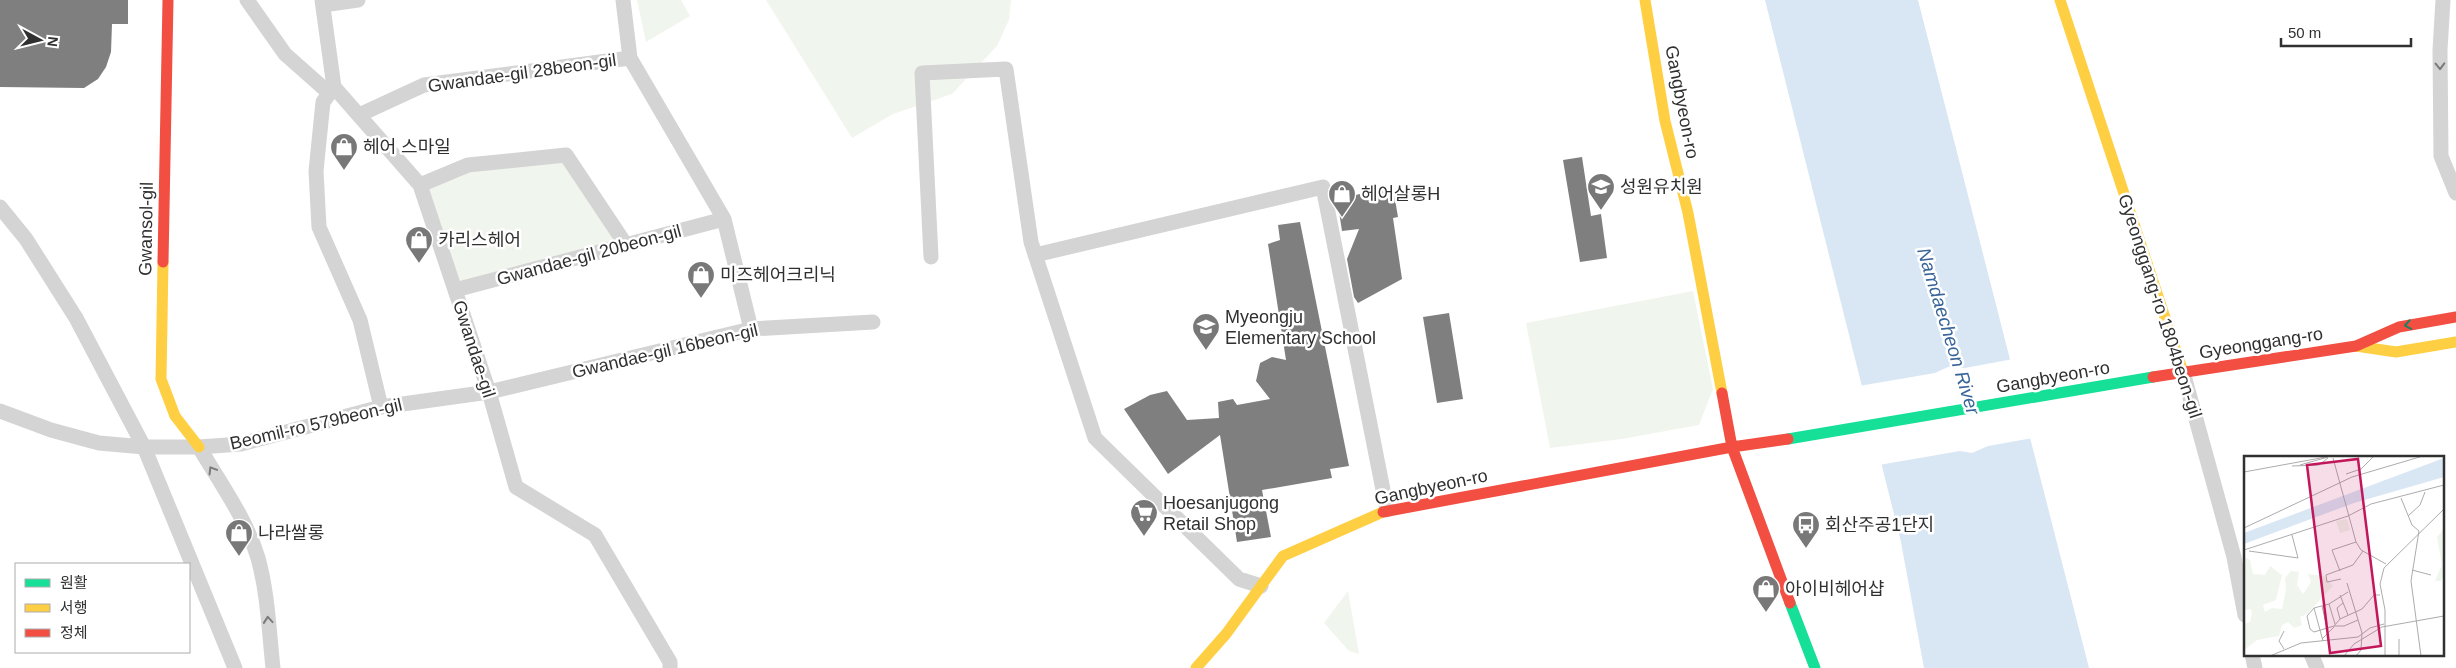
<svg xmlns="http://www.w3.org/2000/svg" width="2456" height="668" font-family="Helvetica,'Noto Sans KR',sans-serif">
	<style>
		.green { fill: #f0f6ed }
		.water { fill: #d9e6f4 }
		.pier { fill: #fff }
		.building { fill: #7f7f7f }
		.lines { fill: none; stroke-linecap: round; stroke-linejoin: round }
		.street { stroke: #d4d4d4; stroke-width: 15 }
		.fast { stroke: #16e098; stroke-width: 11 }
		.slow { stroke: #ffcf43; stroke-width: 11 }
		.jam { stroke: #f24e42; stroke-width: 11 }
		.oneway { stroke: #7a7a7a }
		.oneway2 { stroke: #247f5f }
		.labels { text-anchor: middle; stroke-width: 5; stroke-linejoin: round; paint-order: stroke }
		.street-label { font-size: 18px; fill: #303030; stroke: #fff }
		.poi-label { font-size: 18px; fill: #303030; stroke: #fff; text-anchor: start }
		.water-label { font-size: 19px; font-style: italic; fill: #386599; stroke: #fff }
		.inset-road { fill: none; stroke: #acacac; stroke-width: 1 }
		.view { fill: #c2185b; fill-opacity: 0.15; stroke: #c2185b; stroke-width: 2.5 }
		.inset-edge { fill: none; stroke: #303030; stroke-width: 2.5 }
	</style>
	<rect width="100%" height="100%" fill="#fff"/>
	<path class="green" d="M637,0H681L690,16L646,42Z
		M766,0H1011L1009,20L997,46L952,94L893,114L852,138Z
		M566,155L626,245L455,290L420,185L468,165Z
		M1693,291L1713,389L1699,425L1622,439L1550,448L1526,323Z
		M1348,591L1359,654L1349,651L1324,623Z"/>
	<path class="water" d="M1765,0H1918L2089,668H1924L1901,542Z"/>
	<path class="pier" d="M2013,359L2033,438L1988,446L1972,453L1960,451L1879,465L1859,386L1935,373L1948,367L1965,368Z"/>
	<path class="building" d="M0,0H128V24H112L111,52L106,67L98,79L84,88L0,87Z
		M1582,157L1591,216L1601,214L1607,258L1580,262L1563,160Z
		M1393,188L1398,217L1393,218L1402,279L1358,303L1354,297L1347,259L1359,229L1342,231L1338,205L1344,197Z
		M1300,222L1349,466L1330,469L1332,478L1262,490L1271,537L1237,542L1220,435L1168,474L1124,409L1150,395L1167,391L1187,420L1219,418L1218,402L1233,399L1237,405L1270,399L1256,381L1260,363L1272,357L1286,360L1268,244L1280,240L1278,225Z
		M1449,313L1463,399L1437,403L1423,317Z"/>
	<g class="lines">
		<path class="street" d="M247,0L285,54L329,93
			M322,0L334,87L420,185L489,392L516,487L595,535L670,662V668
			M623,0L630,58L724,219L751,329
			M2443,0L2440,50L2441,156L2456,193
			M323,5L358,0
			M334,87L323,102L316,171L319,227L360,320L381,407
			M359,115L424,85L630,58
			M420,185L468,165L566,155L626,245
			M0,207L26,239L76,318L144,447L235,668
			M1035,255L1323,187L1387,510
			M931,257L922,73L1006,69L1031,242L1095,438L1239,579L1261,586
			M455,290L724,219
			M2183,372L2234,557L2245,615
			M0,411L51,430L99,443L144,447H199L241,444L381,407L489,392L751,329L873,322
			M199,447C220,483 246,518 258,558C268,594 269,632 273,668
			M2252,654L2255,668
			M2311,654L2317,668"/>
		<path class="fast" d="M1788,439L2153,377
			M1790,603L1815,668"/>
		<path class="slow" d="M1645,0L1665,121L1688,213L1722,393
			M2060,0L2183,372
			M163,262L161,379L175,416L199,447
			M2356,346L2396,352L2456,342
			M1196,668L1226,634L1283,556L1383,512"/>
		<path class="jam" d="M163,262L168,0
			M2153,377L2356,346L2399,327L2456,317
			M1722,393L1732,447L1790,603
			M1383,512L1732,447L1788,439"/>
	</g>
	<defs><path id="oneway-chevron" d="M-2-3.5L2.5 0L-2 3.5" fill="none" stroke-width="1.6" stroke-linecap="round" stroke-linejoin="round" transform="scale(1.25)"/></defs>
	<g class="oneway">
		<use href="#oneway-chevron" transform="translate(2440 66) rotate(89)"/>
		<use href="#oneway-chevron" transform="translate(212 470) rotate(-121)"/>
		<use href="#oneway-chevron" transform="translate(268 620) rotate(-95)"/>
	</g>
	<use class="oneway2" href="#oneway-chevron" transform="translate(2408 325) rotate(170)"/>
	<defs>
		<symbol id="shop-pin" viewBox="-11 -11 22 30"><path d="M0 17L-7.5 6A9.5 9.5 0 1 1 7.5 6Z" fill="#787878" stroke="#fff"/><path d="M-5-2.5h2.3a2.7 3.5 0 0 1 5.4 0H5L5.5 6h-11ZM-1.5-2.5h3a1.5 2.3 0 0 0-3 0Z" fill="#fff"/></symbol>
		<symbol id="school-pin" viewBox="-11 -11 22 30"><path d="M0 17L-7.5 6A9.5 9.5 0 1 1 7.5 6Z" fill="#787878" stroke="#fff"/><path d="M0-5L7-2L0 1L-7-2ZM-4 1L0 2.5L4 1V4Q0 6-4 4Z" fill="#fff"/></symbol>
		<symbol id="supermarket-pin" viewBox="-11 -11 22 30"><path d="M0 17L-7.5 6A9.5 9.5 0 1 1 7.5 6Z" fill="#787878" stroke="#fff"/><path d="M-6-5.5h2.5l.6 2H6L4.5 2H-2.5L-4.4-4H-6ZM-1.5 3.2a1.3 1.3 0 1 0 .1 0ZM3 3.2a1.3 1.3 0 1 0 .1 0Z" fill="#fff"/></symbol>
		<symbol id="bus-pin" viewBox="-11 -11 22 30"><path d="M0 17L-7.5 6A9.5 9.5 0 1 1 7.5 6Z" fill="#787878" stroke="#fff"/><path d="M-5-6H5V4H4V6H2V4H-2V6H-4V4H-5ZM-3.5-4V0h7V-4ZM-3.5 1.2v1.5H-2V1.2ZM2 1.2v1.5H3.5V1.2Z" fill="#fff"/></symbol>
	</defs>
	<g fill-rule="evenodd">
		<use href="#shop-pin" x="328" y="131" width="32" height="43"/>
		<use href="#school-pin" x="1585" y="171" width="32" height="43"/>
		<use href="#shop-pin" x="1326" y="178" width="32" height="43"/>
		<use href="#shop-pin" x="403" y="224" width="32" height="43"/>
		<use href="#shop-pin" x="685" y="259" width="32" height="43"/>
		<use href="#school-pin" x="1190" y="311" width="32" height="43"/>
		<use href="#supermarket-pin" x="1128" y="497" width="32" height="43"/>
		<use href="#bus-pin" x="1790" y="509" width="32" height="43"/>
		<use href="#shop-pin" x="223" y="517" width="32" height="43"/>
		<use href="#shop-pin" x="1750" y="573" width="32" height="43"/>
	</g>
	<g class="labels">
		<g class="street-label">
			<text transform="translate(522 73) rotate(-8)" y="6">Gwandae-gil 28beon-gil</text>
			<text transform="translate(1682 102) rotate(79)" y="6">Gangbyeon-ro</text>
			<text transform="translate(146 229) rotate(-89)" y="6">Gwansol-gil</text>
			<text transform="translate(589 255) rotate(-15)" y="6">Gwandae-gil 20beon-gil</text>
			<text transform="translate(2160 306) rotate(72)" y="6">Gyeonggang-ro 1804beon-gil</text>
			<text transform="translate(2261 343) rotate(-9)" y="6">Gyeonggang-ro</text>
			<text transform="translate(474 349) rotate(72)" y="6">Gwandae-gil</text>
			<text transform="translate(665 351) rotate(-13)" y="6">Gwandae-gil 16beon-gil</text>
			<text transform="translate(2053 377) rotate(-10)" y="6">Gangbyeon-ro</text>
			<text transform="translate(316 424) rotate(-13)" y="6">Beomil-ro 579beon-gil</text>
			<text transform="translate(1431 487) rotate(-12)" y="6">Gangbyeon-ro</text>
		</g>
		<g class="poi-label">
			<text x="363" y="153">헤어 스마일</text>
			<text x="1620" y="193">성원유치원</text>
			<text x="1361" y="200">헤어살롱H</text>
			<text x="438" y="246">카리스헤어</text>
			<text x="720" y="281">미즈헤어크리닉</text>
			<text x="1225" y="323">Myeongju<tspan x="1225" dy="21">Elementary School</tspan></text>
			<text x="1163" y="509">Hoesanjugong<tspan x="1163" dy="21">Retail Shop</tspan></text>
			<text x="1825" y="531">회산주공1단지</text>
			<text x="258" y="539">나라쌀롱</text>
			<text x="1785" y="595">아이비헤어샵</text>
		</g>
		<g class="water-label">
			<text transform="translate(1949 331) rotate(73)" y="7">Namdaecheon River</text>
		</g>
	</g>
	<g transform="translate(2244 456)">
		<rect width="200" height="200" fill="#fff"/>
		<path d="M103,63L106,74L96,77L92,65ZM200,73V119L197,125H191L198,109L193,81ZM0,101L6,104L9,118L21,119L26,110L38,119L32,144L19,149L21,156L28,152L38,153L42,134L41,122L47,115L55,116L53,129L59,138L67,126L64,118L80,120L89,130L63,158L56,161L58,169L50,172L44,166L38,169L35,180L13,184L0,194V168L6,166L8,158L7,153L0,154Z" fill="#f0f6ed"/>
		<path d="M200,2V21L110,47L0,88V77Z" fill="#d9e6f4"/>
		<path class="inset-road" d="M89,2L112,86L117,94L142,108M56,9L84,1M48,10L75,9L84,2M0,16L82,1M102,18L117,13L130,0M157,42L168,69L175,75M164,60L176,49L181,36M0,72L108,21L179,0M175,75L167,125L177,200M0,94L104,60L127,48L200,29M5,95L54,102L48,79M168,114L187,119M96,115L88,94L112,86M97,123L83,126L82,119L109,109L119,95M103,127L118,177L117,194L112,200M104,136L85,148L70,152L63,160L66,173L70,176L90,170L96,163L118,153L130,139H136M96,139L104,159M85,148L91,168M78,150L83,172M70,152L79,185M96,163L93,152L99,147M90,170H100L114,164M40,175L35,185L40,193M78,183L90,171M155,183V200M26,200L57,187L114,181L126,172L140,168M100,200L110,188L138,171L200,160M141,200V154L136,128L140,112L200,53"/>
		<path class="view" d="M114,3L137,190L86,197L63,9Z"/>
		<rect width="200" height="200" class="inset-edge"/>
	</g>
	<rect x="15" y="563" width="175" height="90" fill="#ffffff" stroke="#acacac"/>
	<rect x="25" y="579" width="25" height="8" fill="#16e098" stroke="#acacac"/>
	<text x="60" y="588" font-size="15" fill="#303030">원활</text>
	<rect x="25" y="604" width="25" height="8" fill="#ffcf43" stroke="#acacac"/>
	<text x="60" y="613" font-size="15" fill="#303030">서행</text>
	<rect x="25" y="629" width="25" height="8" fill="#f24e42" stroke="#acacac"/>
	<text x="60" y="638" font-size="15" fill="#303030">정체</text>
	<g transform="translate(40 40) rotate(97)" stroke="#ffffff" stroke-width="4" paint-order="stroke">
	<path d="M0-4L9 19L0 12L-9 19Z" fill="#303030"/>
	<text y="-8" font-size="14" font-weight="bold" text-anchor="middle" fill="#303030">N</text>
	</g>
	<path d="M2281 38v8h130v-8" fill="none" stroke="#303030" stroke-width="2.5"/>
	<text x="2288" y="38" font-size="15" fill="#303030" stroke="#ffffff" stroke-width="4" paint-order="stroke">50 m</text>
</svg>
